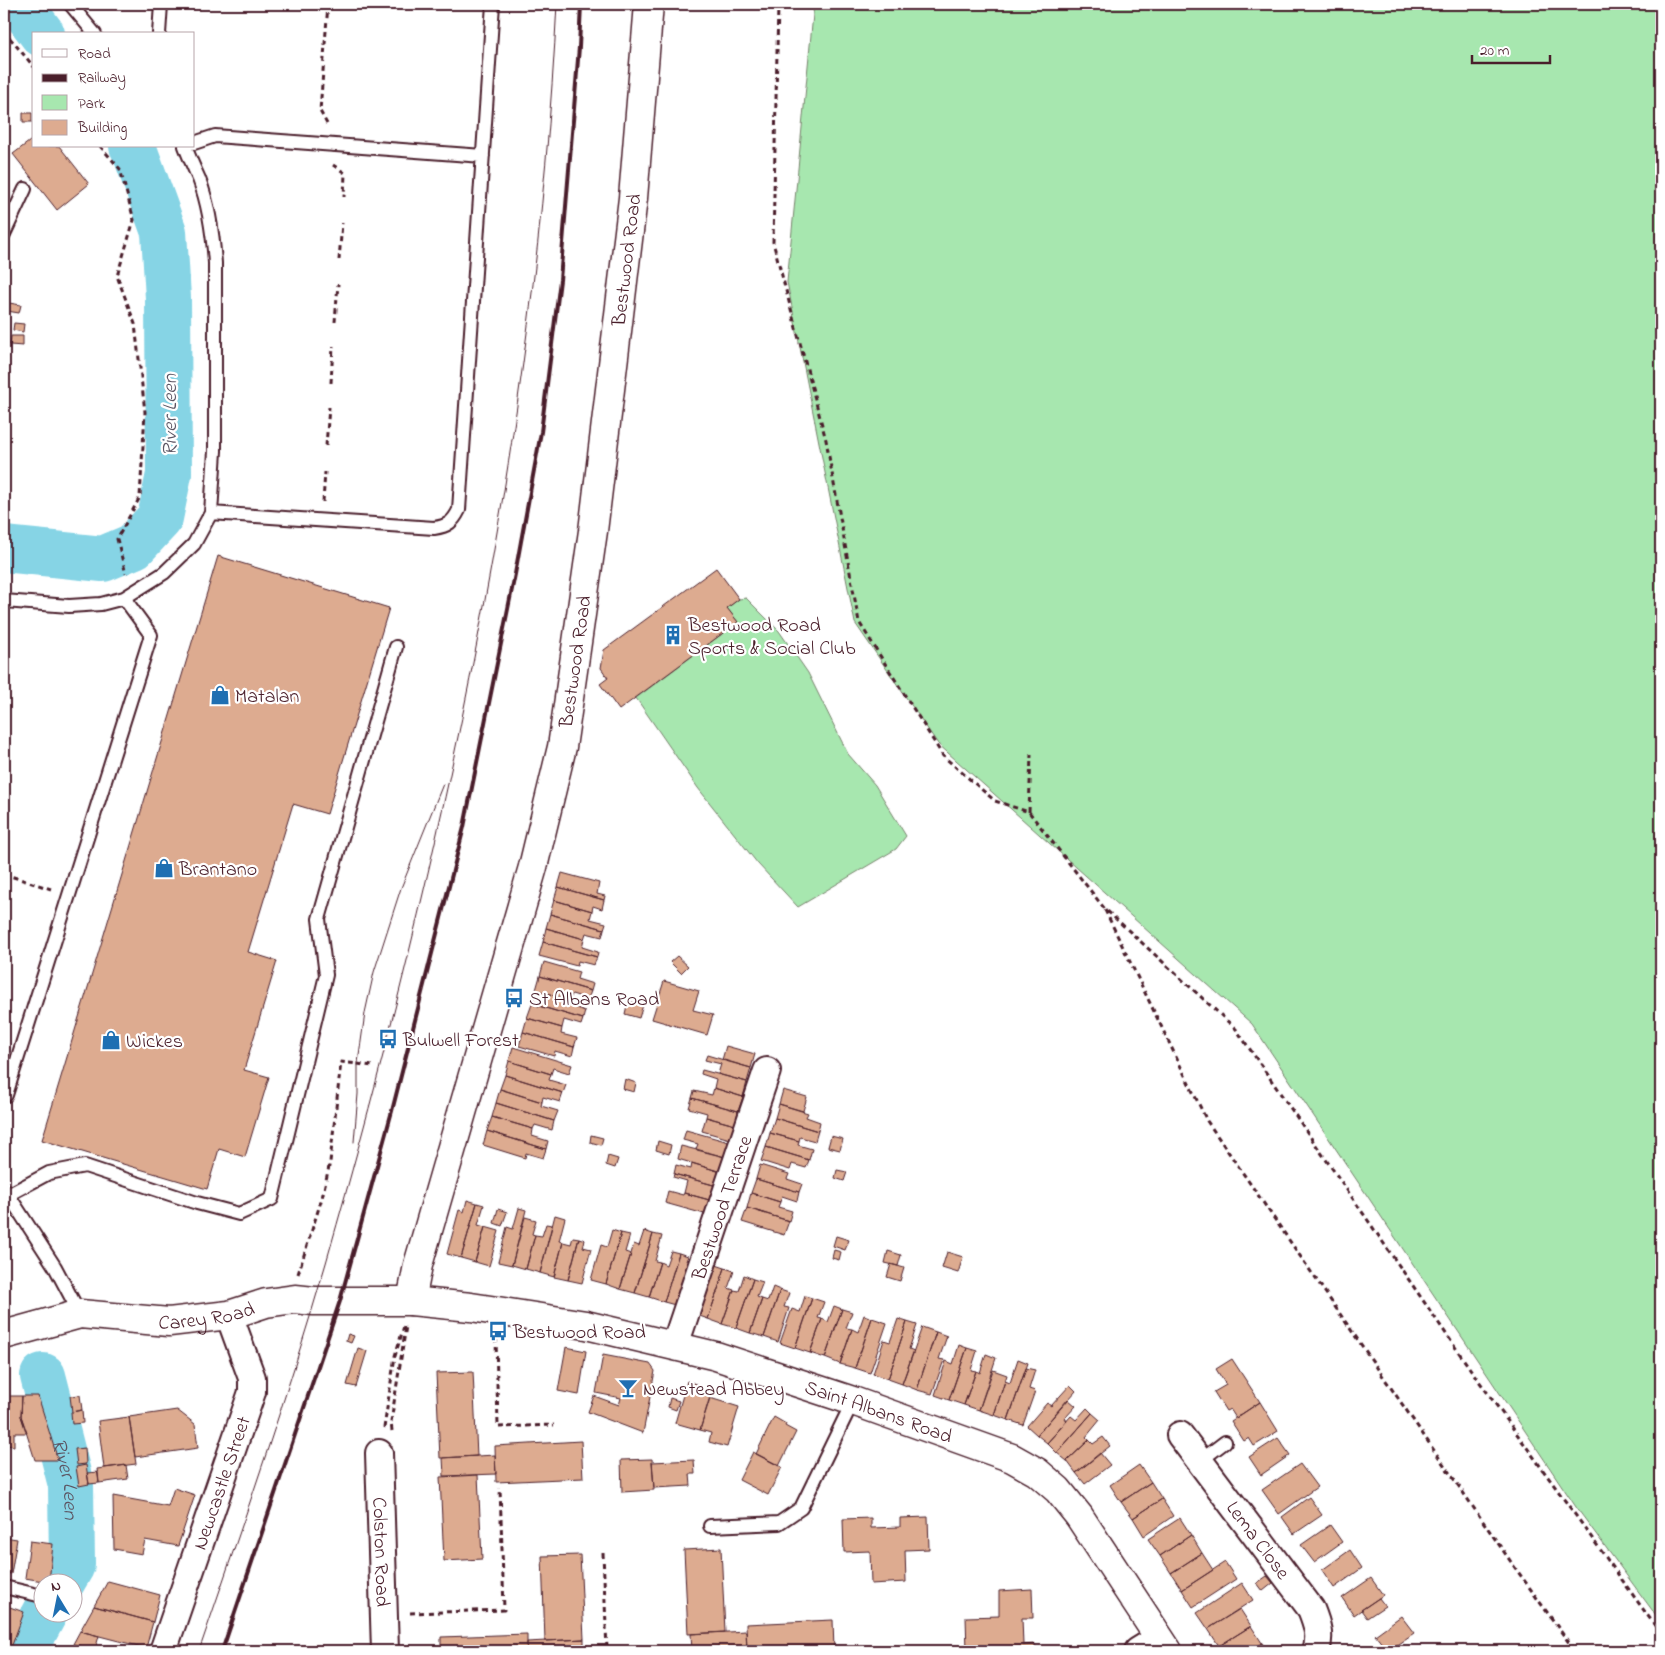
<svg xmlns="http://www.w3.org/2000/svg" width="1665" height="1655" font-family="'Indie Flower',sans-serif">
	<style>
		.green { fill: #a7e7af; stroke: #78836d }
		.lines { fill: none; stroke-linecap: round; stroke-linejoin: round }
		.river { stroke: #86d4e5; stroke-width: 46 }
		.building { fill: #ddab90; stroke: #4a1f2b }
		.lane-casing { stroke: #4a1f2b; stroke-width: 16 }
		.street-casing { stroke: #4a1f2b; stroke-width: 30 }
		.secondary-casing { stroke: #4a1f2b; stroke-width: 31 }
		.path { stroke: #4a1f2b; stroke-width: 3; stroke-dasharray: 5 4; stroke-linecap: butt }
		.lane { stroke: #fff; stroke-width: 12 }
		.street { stroke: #fff; stroke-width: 26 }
		.secondary { stroke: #fff; stroke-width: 28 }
		.tram { stroke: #4a1f2b; stroke-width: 1 }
		.rail { stroke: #4a1f2b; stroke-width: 4 }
		.labels { text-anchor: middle; stroke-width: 4.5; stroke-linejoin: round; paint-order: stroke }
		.street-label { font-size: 20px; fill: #4a1f2b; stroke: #fff }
		.poi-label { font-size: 20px; fill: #4a1f2b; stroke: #fff; text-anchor: start }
		.water-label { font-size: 21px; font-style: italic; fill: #5c5563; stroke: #fff }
	</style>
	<rect width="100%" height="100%" fill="#fff"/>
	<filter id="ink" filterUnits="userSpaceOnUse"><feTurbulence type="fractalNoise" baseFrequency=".02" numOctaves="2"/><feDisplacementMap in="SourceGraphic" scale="10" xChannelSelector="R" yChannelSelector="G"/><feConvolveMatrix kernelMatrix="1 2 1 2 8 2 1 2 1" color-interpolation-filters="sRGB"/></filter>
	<g filter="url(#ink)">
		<path class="green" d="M814,4H1661V1622L1576,1507L1252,1024L938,744L855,623L787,282Z
			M746,598L779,631L808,673L848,754L875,785L906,836L896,849L798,907L758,864L698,788L636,698L738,622L727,608L739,599Z"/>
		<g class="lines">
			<g class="river">
				<path d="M17,4L24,10L42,34"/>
				<path d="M4,549L103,559L134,546L160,518L169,474L168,298L164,232L134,149L132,146"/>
				<path id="s1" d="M43,1376L71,1485L72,1565L62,1582"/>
				<path d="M24,1651L45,1612"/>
			</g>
		</g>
		<path class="building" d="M23,113H32V122H23Z
			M34,138V146H59L89,184L57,210L13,154Z
			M9,303L21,305L19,313L7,311Z
			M14,323L24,324L23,332L13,330Z
			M11,336H23V346L10,345Z
			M218,556L389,608L327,814L293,804L248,952L277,961L244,1070L269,1077L245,1157L219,1149L207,1189L42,1140Z
			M716,568L739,599L727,608L738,622L619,710L600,684L608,678L601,668L604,650Z
			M562,873L599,883L597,894L605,896L604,900L558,887Z
			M558,887L604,900L602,909L593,906L592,911L554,900Z
			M554,900L592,911L590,919L606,923L604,929L550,914Z
			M550,914L604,929L602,937L586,933L584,939L546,928Z
			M546,928L584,939L582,947L598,952L597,957L543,942Z
			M543,942L597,957L594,965L578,961L577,966L539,956Z
			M677,956L688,966L681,973L670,962Z
			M544,962L579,972L577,979L593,984L591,991L540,976Z
			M540,976L591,991L588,999L572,994L570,1000L536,990Z
			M664,981L699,991L693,1010L713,1015L707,1035L652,1019Z
			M536,990L570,1000L569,1005L585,1011L583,1019L532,1004Z
			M628,1001L643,1005L639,1018L625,1014Z
			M532,1004L583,1019L581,1025L564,1020L562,1028L527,1018Z
			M527,1018L562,1028L561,1034L577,1038L574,1047L523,1032Z
			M523,1032L574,1047L572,1056L555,1051L554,1056L519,1046Z
			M726,1046L755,1054L751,1068L722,1060Z
			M513,1047L572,1065L569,1073L553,1068L551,1074L509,1061Z
			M707,1055L751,1068L747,1082L718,1074L721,1064L705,1060Z
			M509,1061L551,1074L549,1080L566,1085L563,1093L505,1075Z
			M702,1070L747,1082L743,1097L714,1088L716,1079L701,1074Z
			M505,1075L563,1093L560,1102L543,1097L542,1102L500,1089Z
			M625,1079L636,1083L634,1092L623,1089Z
			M714,1088L743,1097L738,1111L692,1098L694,1091L712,1095Z
			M500,1089L542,1102L541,1106L558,1111L554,1121L496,1103Z
			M783,1090L807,1097L803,1111L779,1104Z
			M692,1098L738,1111L735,1125L706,1117L707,1113L689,1108Z
			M496,1103L554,1121L552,1130L535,1125L533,1129L492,1117Z
			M779,1104L808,1113L806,1117L820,1122L818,1131L775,1118Z
			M492,1117L533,1129L532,1136L548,1141L546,1149L487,1131Z
			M706,1117L735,1125L730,1139L702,1131Z
			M775,1118L818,1131L815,1141L800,1137L799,1141L770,1133Z
			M686,1130L729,1142L725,1157L696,1149L698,1144L683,1140Z
			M487,1131L546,1149L543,1158L526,1153L525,1158L483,1145Z
			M770,1133L799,1141L798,1145L812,1149L809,1160L766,1147Z
			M591,1135L603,1138L601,1145L590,1142Z
			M831,1136L843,1139L840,1150L828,1147Z
			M658,1141L671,1145L669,1154L656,1150Z
			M681,1146L725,1157L721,1172L678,1159Z
			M766,1147L809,1160L806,1168L792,1164L790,1170L761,1161Z
			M608,1156L618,1159L615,1168L606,1165Z
			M692,1163L721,1172L717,1186L674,1174L676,1165L691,1169Z
			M760,1165L789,1174L787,1179L802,1184L799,1192L756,1179Z
			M837,1170L847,1172L844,1181L835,1178Z
			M674,1174L717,1186L713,1201L684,1193L687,1181L673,1177Z
			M756,1179L799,1192L797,1201L782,1196L780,1202L751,1193Z
			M668,1191L683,1195L684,1193L713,1201L708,1215L665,1203Z
			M751,1193L780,1202L778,1207L792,1211L789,1221L747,1208Z
			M467,1200L477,1203L461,1258L447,1254L459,1210L464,1212Z
			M477,1203L484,1205L478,1225L485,1227L475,1262L461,1258Z
			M519,1208L526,1210L512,1265L498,1262L507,1227L513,1229Z
			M747,1208L789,1221L784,1235L742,1222Z
			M498,1209L507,1212L502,1226L494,1223Z
			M555,1215L565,1218L559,1241L563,1242L554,1277L540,1273Z
			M525,1217L536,1220L532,1234L535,1235L526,1269L512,1265Z
			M546,1224L552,1225L540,1273L526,1269L535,1235L542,1236Z
			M485,1227L499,1231L489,1266L475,1262Z
			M612,1230L621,1233L606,1284L591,1280L601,1245L607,1247Z
			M644,1231L653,1234L635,1293L620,1289L634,1244L639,1246Z
			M621,1233L630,1235L625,1252L631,1254L620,1289L606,1284Z
			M653,1234L662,1236L655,1261L660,1262L649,1297L635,1293Z
			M836,1236L849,1240L845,1250L833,1246Z
			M573,1237L579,1238L568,1280L554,1277L563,1242L571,1244Z
			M579,1238L585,1240L583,1247L591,1249L582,1283L568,1280Z
			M834,1250L841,1252L839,1260L832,1258Z
			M671,1251L679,1253L664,1302L649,1297L660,1262L666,1265Z
			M888,1251L901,1255L898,1266L885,1263Z
			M947,1252L963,1257L958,1273L942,1268Z
			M679,1253L688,1256L686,1261L692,1262L679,1306L664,1302Z
			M891,1264L904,1268L900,1281L887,1277Z
			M716,1265L725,1268L708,1319L694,1314L706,1280L710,1282Z
			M725,1268L734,1271L728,1288L734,1290L722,1324L708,1319Z
			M744,1275L753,1279L736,1328L722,1324L734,1290L739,1291Z
			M753,1279L763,1282L757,1297L762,1299L750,1333L736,1328Z
			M773,1287L780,1290L764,1337L750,1333L762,1299L768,1301Z
			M780,1290L789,1293L784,1307L789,1308L778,1342L764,1337Z
			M805,1296L812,1298L795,1348L780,1343L792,1309L800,1312Z
			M812,1298L824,1302L818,1318L822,1319L810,1353L795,1348Z
			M834,1306L842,1309L825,1358L810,1353L822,1319L828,1322Z
			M842,1309L852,1312L846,1328L852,1329L840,1364L825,1358Z
			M864,1315L872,1318L855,1368L840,1364L852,1329L858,1332Z
			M872,1318L887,1323L870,1373L855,1368Z
			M898,1319L907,1322L888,1379L873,1374L884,1340L890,1342Z
			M907,1322L917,1325L909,1349L914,1351L902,1384L888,1379Z
			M922,1327L936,1332L917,1390L902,1384Z
			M936,1332L947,1336L939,1359L944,1360L932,1394L917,1390Z
			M348,1334L354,1336L351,1343L346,1341Z
			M959,1345L967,1348L949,1400L935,1395L946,1361L953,1364Z
			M566,1347L586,1351L579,1395L558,1391Z
			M358,1348L367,1351L356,1387L347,1385Z
			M967,1348L977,1351L971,1370L976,1371L964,1405L949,1400Z
			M986,1354L996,1358L979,1410L964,1405L976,1371L980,1373Z
			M603,1355L650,1364L655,1371L643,1433L588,1412L594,1396L619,1405L621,1398L596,1393Z
			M1018,1359L1028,1363L1008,1420L994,1415L1005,1381L1010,1383Z
			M1232,1359L1260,1402L1236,1418L1230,1409L1226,1411L1214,1392L1226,1385L1216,1369Z
			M1026,1368L1035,1370L1029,1389L1035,1391L1023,1425L1008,1420Z
			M993,1370L1007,1375L994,1415L979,1410Z
			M473,1372L477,1456L440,1458L436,1373Z
			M687,1381L700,1385L699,1389L711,1393L700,1430L675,1423Z
			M1070,1385L1076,1391L1037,1435L1027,1426L1047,1403L1051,1406Z
			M80,1395L82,1410L72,1412L70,1396Z
			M5,1396H22L21,1416L27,1433H14V1446L5,1445Z
			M22,1396H38L58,1460H35L21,1416Z
			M670,1398L679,1401L676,1410L668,1407Z
			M710,1398L739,1407L727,1447L709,1442L711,1433L700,1430Z
			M1068,1399L1076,1406L1065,1418L1067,1421L1047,1443L1037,1435Z
			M1260,1402L1278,1431L1254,1446L1249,1438L1244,1441L1231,1421Z
			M1087,1408L1092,1413L1057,1453L1047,1443L1071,1416L1076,1420Z
			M82,1410L83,1423L72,1424L71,1412Z
			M177,1410L195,1424L198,1448L135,1457L129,1417Z
			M1092,1413L1100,1420L1086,1437L1089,1440L1067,1461L1057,1453Z
			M129,1417L136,1464L104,1468L98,1421Z
			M774,1417L786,1424L785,1426L796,1432L779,1466L756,1454Z
			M1103,1437L1110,1446L1076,1473L1067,1461L1089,1440L1093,1444Z
			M1278,1438L1290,1455L1261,1475L1249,1457Z
			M581,1441L583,1478L496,1482L495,1446Z
			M85,1448L86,1464L77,1465L75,1449Z
			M753,1452L782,1467L768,1495L739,1480Z
			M1100,1453L1110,1465L1085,1484L1076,1473Z
			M495,1455L496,1474L444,1476L443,1458Z
			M652,1459L654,1490L622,1492L621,1460Z
			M694,1460L695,1474H690L691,1486L654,1488L652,1462Z
			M1300,1464L1317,1487L1279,1514L1262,1490Z
			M86,1465L89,1484L79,1486L76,1467Z
			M126,1465L128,1479L99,1483L97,1469Z
			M1139,1465L1151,1482L1121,1502L1110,1485Z
			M98,1472L99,1483L89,1484L87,1473Z
			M478,1475L482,1559L444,1561L440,1477Z
			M1151,1482L1162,1499L1133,1518L1121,1502Z
			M174,1488L195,1495L178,1546L145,1540L142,1554L114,1549L113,1496L168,1506Z
			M1309,1497L1322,1515L1294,1534L1282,1517Z
			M1162,1499L1173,1516L1144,1536L1133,1518Z
			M928,1517L929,1549L905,1550L906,1582L871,1584L870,1551L844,1552L843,1519L871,1518V1528L900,1527V1518Z
			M1180,1518L1191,1535L1160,1556L1148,1539Z
			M1330,1525L1342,1542L1314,1562L1301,1545Z
			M1191,1535L1202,1553L1171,1573L1160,1556Z
			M4,1537L17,1539L11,1574L4,1573Z
			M30,1541L53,1544L49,1582L25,1578Z
			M721,1548L725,1632L688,1634L684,1550Z
			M1350,1550L1362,1568L1334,1588L1322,1570Z
			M1202,1553L1213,1570L1182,1590L1171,1573Z
			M580,1555L584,1639L545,1641L542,1556Z
			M1225,1562L1236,1579L1193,1607L1182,1590Z
			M1267,1576L1273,1583L1263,1591L1257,1583Z
			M1371,1578L1383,1595L1354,1615L1342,1598Z
			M108,1581L160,1595L153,1622L94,1606Z
			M1242,1583L1253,1600L1208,1629L1197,1613Z
			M1032,1589L1033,1618H1022L1023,1645L1035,1644V1651H967L966,1617L999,1616V1591Z
			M1379,1598L1385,1606L1367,1618L1361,1610Z
			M4,1605L24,1612L11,1648L4,1645Z
			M94,1606L153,1622L146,1648L80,1631Z
			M1240,1609L1251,1626L1219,1646L1208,1629Z
			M1401,1616L1414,1633L1388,1651L1375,1635Z
			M833,1620L834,1651H747L746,1624Z
			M1251,1626L1262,1643L1249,1651H1222L1219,1646Z
			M80,1631L99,1636L95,1650L73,1644Z
			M746,1631L747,1651H692L691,1634Z
			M527,1634V1651H441V1637Z
			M584,1639V1651H527V1642Z
			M1262,1643L1267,1651H1249Z"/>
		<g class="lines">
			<defs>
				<path id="lane" d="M70,4L95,34
					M159,34L161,4
					M194,143L215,136L483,156
					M185,146C189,157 194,168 199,179C209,205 213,235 215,263V451L211,513L434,528C448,526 453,522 459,510L493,4
					M4,234L25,189
					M4,601L69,606L101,604L124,598L164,573L194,544L211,513
					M4,1096L6,1095L151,635L124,598
					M4,1188L55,1267L80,1314
					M4,1197L49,1173L85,1166L197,1203L239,1214L272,1199L326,975L319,919L396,647
					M1200,1461L1225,1442
					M710,1526L779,1523L801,1508L853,1401
					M4,1587L42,1596"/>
				<g id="street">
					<path id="s2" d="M675,1345L767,1071"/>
					<path id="s3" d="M1180,1435L1311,1609C1317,1624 1321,1636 1316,1651"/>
					<path id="s4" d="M379,1453L385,1651"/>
					<path id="s5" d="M163,1651L252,1392V1378L229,1315"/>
					<path d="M1138,1651L1159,1638"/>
				</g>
				<g id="secondary">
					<path id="s6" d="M411,1301L418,1265L533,867L562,747L593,531L633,198L649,4"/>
					<path id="s7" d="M4,1335L80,1314L169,1322L229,1315L266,1303L295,1299L314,1301H411L471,1307L586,1325L716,1356L853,1401L1012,1458L1037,1472L1058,1490L1079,1516L1168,1651"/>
				</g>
			</defs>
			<use href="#lane" class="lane-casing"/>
			<use href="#street" class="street-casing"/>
			<use href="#secondary" class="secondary-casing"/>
			<path class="path" d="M778,4L773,242L826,440L859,622L943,756L995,801L1029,812L1104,908L1236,1029L1471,1370L1661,1634
				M4,31L34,67
				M327,124L320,111L328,4
				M100,146L120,169L134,220L117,276L135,324L145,412L140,497L117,539L126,574
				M333,165L345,173L344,197
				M339,260L342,223
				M335,322L338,284
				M331,383L333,346
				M326,446L329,407
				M323,502L325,472
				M1029,812L1031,754
				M4,874L51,889
				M1105,910L1207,1121L1511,1562L1575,1651
				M298,1274L322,1198L330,1162L341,1062L373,1066
				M496,1338L498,1427L554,1425
				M384,1428L395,1356L404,1326
				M392,1431L391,1422L406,1326
				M603,1553L607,1651
				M410,1613L504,1610L500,1488"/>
			<use href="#lane" class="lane"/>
			<use href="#street" class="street"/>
			<use href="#secondary" class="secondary"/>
			<path class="tram" d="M354,1142L358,1094V1063L365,1013L374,972L401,888L443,784
				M199,1651C243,1523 288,1394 326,1263C444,852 535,432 557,4"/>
			<path class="rail" d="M222,1651L340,1301L392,1111L464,827L515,574L541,432L560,280L579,47L581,4"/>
		</g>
	</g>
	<defs>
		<symbol id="building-bare" viewBox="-9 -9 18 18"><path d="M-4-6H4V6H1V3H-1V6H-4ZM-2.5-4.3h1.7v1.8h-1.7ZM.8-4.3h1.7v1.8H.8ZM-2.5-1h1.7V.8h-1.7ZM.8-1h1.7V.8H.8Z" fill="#1f6fb2" stroke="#fff" stroke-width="2.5" paint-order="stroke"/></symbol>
		<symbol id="shop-bare" viewBox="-9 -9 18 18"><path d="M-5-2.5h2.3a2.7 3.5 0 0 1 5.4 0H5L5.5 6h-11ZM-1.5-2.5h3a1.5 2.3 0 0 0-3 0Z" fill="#1f6fb2" stroke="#fff" stroke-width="2.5" paint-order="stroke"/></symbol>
		<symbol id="bus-bare" viewBox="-9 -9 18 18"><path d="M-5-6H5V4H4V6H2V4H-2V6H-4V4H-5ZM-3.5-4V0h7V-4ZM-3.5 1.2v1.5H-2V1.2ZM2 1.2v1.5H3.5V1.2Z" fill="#1f6fb2" stroke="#fff" stroke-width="2.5" paint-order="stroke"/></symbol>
		<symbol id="bar-bare" viewBox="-9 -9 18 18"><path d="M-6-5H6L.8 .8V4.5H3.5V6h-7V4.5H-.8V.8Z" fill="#1f6fb2" stroke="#fff" stroke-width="2.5" paint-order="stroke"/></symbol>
	</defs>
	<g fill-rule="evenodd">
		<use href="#building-bare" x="659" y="621" width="28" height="28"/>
		<use href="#shop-bare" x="206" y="681" width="28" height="28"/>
		<use href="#shop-bare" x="150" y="854" width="28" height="28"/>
		<use href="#bus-bare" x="500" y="984" width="28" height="28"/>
		<use href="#bus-bare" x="374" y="1025" width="28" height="28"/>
		<use href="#shop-bare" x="97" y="1026" width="28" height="28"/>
		<use href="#bus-bare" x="484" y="1317" width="28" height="28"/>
		<use href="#bar-bare" x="614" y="1374" width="28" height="28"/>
	</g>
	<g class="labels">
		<g class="street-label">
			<text dy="7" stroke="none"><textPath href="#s6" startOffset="1066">Bestwood Road</textPath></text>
			<text dy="7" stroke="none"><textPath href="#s6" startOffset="661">Bestwood Road</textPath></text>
			<text dy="7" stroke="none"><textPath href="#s2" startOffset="145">Bestwood Terrace</textPath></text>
			<text dy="7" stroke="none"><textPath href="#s7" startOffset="206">Carey Road</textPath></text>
			<text dy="7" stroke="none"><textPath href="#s7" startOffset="895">Saint Albans Road</textPath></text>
			<text dy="7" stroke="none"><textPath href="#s5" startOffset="178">Newcastle Street</textPath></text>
			<text dy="7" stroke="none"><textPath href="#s3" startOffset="131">Lema Close</textPath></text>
			<text dy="7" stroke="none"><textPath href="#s4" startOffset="99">Colston Road</textPath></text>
		</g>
		<g class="poi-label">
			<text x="688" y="631">Bestwood Road<tspan x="688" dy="23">Sports &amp; Social Club</tspan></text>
			<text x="235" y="702">Matalan</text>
			<text x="179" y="875">Brantano</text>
			<text x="529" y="1005">St Albans Road</text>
			<text x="403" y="1046">Bulwell Forest</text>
			<text x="126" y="1047">Wickes</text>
			<text x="513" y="1338">Bestwood Road</text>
			<text x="643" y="1395">Newstead Abbey</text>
		</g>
		<g class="water-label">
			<text transform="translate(169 415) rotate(-90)" y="7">River Leen</text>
			<text dy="7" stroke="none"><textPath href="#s1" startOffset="106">River Leen</textPath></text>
		</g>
	</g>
	<rect width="1665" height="1655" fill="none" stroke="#fff" stroke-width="20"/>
	<rect x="10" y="10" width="1645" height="1635" fill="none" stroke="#4a1f2b" stroke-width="2" filter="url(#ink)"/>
	<rect x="32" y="32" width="162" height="115" fill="#ffffff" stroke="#b7a5aa"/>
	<rect x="42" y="49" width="25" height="8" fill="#ffffff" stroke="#b7a5aa"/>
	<text x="78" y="58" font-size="15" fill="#4a1f2b">Road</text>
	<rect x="42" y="74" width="25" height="8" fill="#4a1f2b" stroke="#b7a5aa"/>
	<text x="78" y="82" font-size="15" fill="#4a1f2b">Railway</text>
	<rect x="42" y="95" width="25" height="15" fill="#a7e7af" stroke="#b7a5aa"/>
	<text x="78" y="108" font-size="15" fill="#4a1f2b">Park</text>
	<rect x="42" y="120" width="25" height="15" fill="#ddab90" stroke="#b7a5aa"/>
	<text x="78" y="132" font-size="15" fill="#4a1f2b">Building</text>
	<g transform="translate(58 1598) rotate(350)"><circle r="24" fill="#ffffff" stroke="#b7a5aa"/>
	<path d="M0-4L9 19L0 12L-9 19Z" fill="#1f6fb2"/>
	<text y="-8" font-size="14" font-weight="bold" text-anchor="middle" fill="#4a1f2b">N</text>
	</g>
	<path d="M1472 55v8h78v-8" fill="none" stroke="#4a1f2b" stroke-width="2.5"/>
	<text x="1480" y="55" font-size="15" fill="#4a1f2b" stroke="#ffffff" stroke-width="4" paint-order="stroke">20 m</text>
</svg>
